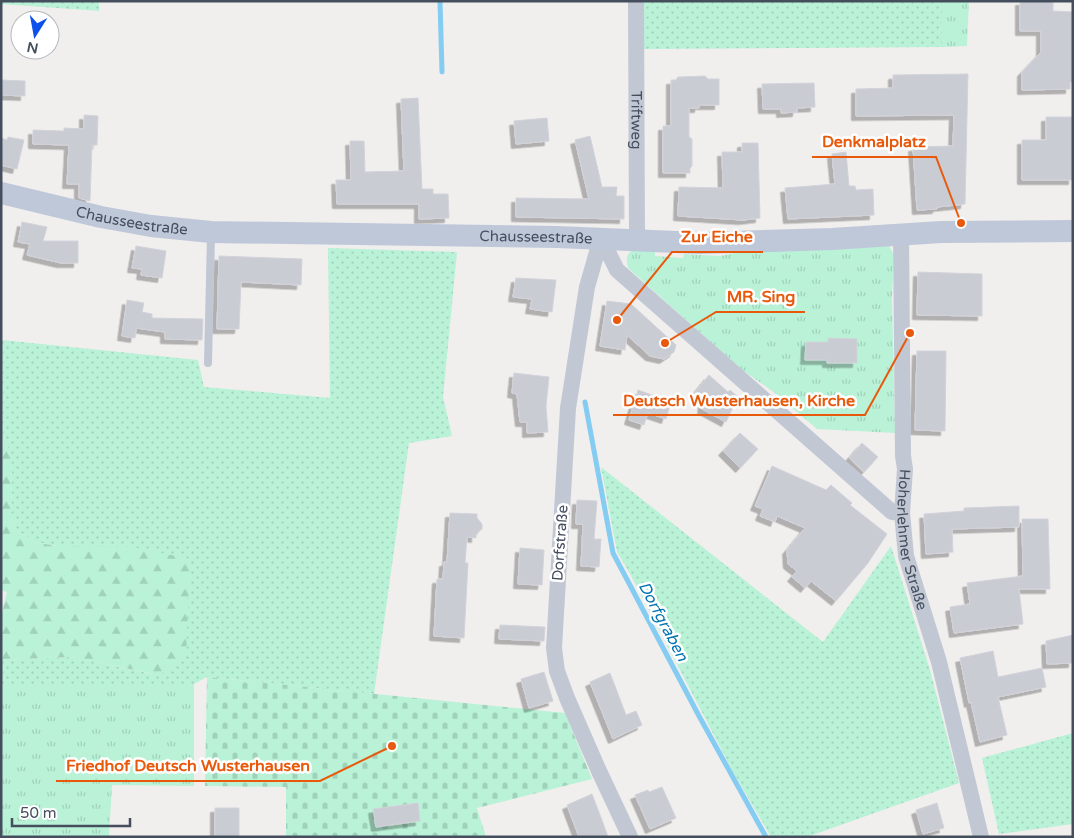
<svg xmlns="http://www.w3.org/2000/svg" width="1074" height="838" font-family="'Varela Round',sans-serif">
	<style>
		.grass { fill: url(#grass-dots) }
		.forest { fill: url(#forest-firs) }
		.cemetery { fill: url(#cemetery-stones) }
		.park { fill: url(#park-tufts) }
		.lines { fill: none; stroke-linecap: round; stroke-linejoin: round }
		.stream { stroke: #84ccf2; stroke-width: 5 }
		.building { fill: #caccd4; stroke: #d2d3da; filter: url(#shadow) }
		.service { stroke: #c1c8d4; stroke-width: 8 }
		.minor { stroke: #c1c8d4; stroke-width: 16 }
		.secondary { stroke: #bfc8d9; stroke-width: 22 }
		.labels { text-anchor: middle; stroke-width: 5; stroke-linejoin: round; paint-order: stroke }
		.street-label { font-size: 15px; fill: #454e5d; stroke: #fff }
		.water-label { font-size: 16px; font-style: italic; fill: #0375b2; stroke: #fff }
		.leader { fill: none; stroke: #e8590c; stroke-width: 2 }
		.callout-dot { fill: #e8590c; stroke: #fff; stroke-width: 2 }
		.callout-label { font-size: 16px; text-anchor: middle; font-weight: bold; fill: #e8590c; stroke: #fff; stroke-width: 5; stroke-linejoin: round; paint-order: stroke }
	</style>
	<defs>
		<pattern id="grass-dots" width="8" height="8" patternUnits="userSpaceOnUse" patternTransform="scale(1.25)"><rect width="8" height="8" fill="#b9f2d7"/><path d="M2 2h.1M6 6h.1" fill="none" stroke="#a0d1bb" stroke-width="1.8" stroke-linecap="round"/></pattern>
		<pattern id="forest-firs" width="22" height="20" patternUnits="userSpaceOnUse" patternTransform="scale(1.25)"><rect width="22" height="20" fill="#b9f2d7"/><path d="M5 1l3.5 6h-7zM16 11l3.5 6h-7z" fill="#a0d1bb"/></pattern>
		<pattern id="cemetery-stones" width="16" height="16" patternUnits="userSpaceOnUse" patternTransform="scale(1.25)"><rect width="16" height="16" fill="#b9f2d7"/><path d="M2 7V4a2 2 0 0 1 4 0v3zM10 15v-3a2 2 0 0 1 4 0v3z" fill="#a0d1bb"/></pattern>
		<pattern id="park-tufts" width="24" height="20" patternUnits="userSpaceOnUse" patternTransform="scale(1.25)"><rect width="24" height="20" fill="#b9f2d7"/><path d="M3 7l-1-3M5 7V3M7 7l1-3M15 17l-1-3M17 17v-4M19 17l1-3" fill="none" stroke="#a0d1bb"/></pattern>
		<filter id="shadow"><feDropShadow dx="-4.5" dy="4.5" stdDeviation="0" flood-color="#0004"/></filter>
	</defs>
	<rect width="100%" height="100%" fill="#f1eeee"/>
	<path class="grass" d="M1,1H99V11L1,4Z
		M642,1H942V47L644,49Z
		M328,248L457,252L443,397L452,436L409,443L374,694L207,677L194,684H1V660L71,657L153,674L56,546L35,542L18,531L11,518L12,459L5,441L1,440L2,340L198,360L204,387L330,398Z
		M601,467L823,642L891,546L930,670L959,783L807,837H771L732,770L629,572L617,552Z
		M1073,733V824L999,834L982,758Z"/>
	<path class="forest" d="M1,440H5L12,459L11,518L18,531L35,542L56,546L133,547L190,559L186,654L178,665L159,675L71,657L1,660V617L7,592L1,590Z"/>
	<path class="cemetery" d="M207,677L565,713L592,779L477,808L486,837H286V787L205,786Z"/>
	<path class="park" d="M942,1H969L967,46L942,47Z
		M889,246L894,255L892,298L895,433L817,429L775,393L741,369L628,268C627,261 625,256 631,251H655V256L683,258L684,254L720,256L739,252Z
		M1,684H194V786L112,785L109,837H1Z"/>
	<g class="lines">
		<path class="stream" d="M440,1L442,72
			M585,402L613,553L699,716L766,837"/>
	</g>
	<path class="building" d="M1020,1H1053V11L1073,12V82H1070V89L1022,90V72L1041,52V31H1020Z
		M968,74L965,204L937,207V209L917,210L913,147L953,146L954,115L856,116V89L893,88V75Z
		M705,76L708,79H719V105H699V108H689V137L692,139V166L690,168V173H663V126H671V80H676L678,77Z
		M1,80L25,81V96L1,95Z
		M814,83L815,107L797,108V112L781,113V109H763L762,84Z
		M418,98L422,189H433V194H448L449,218L419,219V204H337L336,180H351L350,141H364L365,172L404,171L401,99Z
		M84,115L98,116L97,145H92L90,201L79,198V184H67L69,145L33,144V130L64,131V128L84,129Z
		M1046,117H1073V180H1022V140H1046Z
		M547,118L549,141L516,144L514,121Z
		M590,136L602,187H617L616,196H624V219L516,217V198L589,199L575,140Z
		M8,137L24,140L17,169L1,165V138L7,140Z
		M742,143H758L760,218L743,220L678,216L679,187L723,188L722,152H742Z
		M846,152L849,186H855L856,190L873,189L874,215L788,219L785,188L835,184L832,154Z
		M22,222L47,227L43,241H78V263H61L27,255L30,244L18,242Z
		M136,246L166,251L162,278L141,275L142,269L132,268Z
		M219,256L302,259L301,285L241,282L239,329H217Z
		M918,272L982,274V316L917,315Z
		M516,278L556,280L552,312L530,309L532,299L513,297Z
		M127,300L144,303L142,312L152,314V318L203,319L202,340L165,339V332L136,328L135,338L122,336Z
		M607,301L631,304L676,345L674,352L664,359L650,356L627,335L625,350L600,346Z
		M828,338L857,339V363H827V360H805L806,342H828Z
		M917,351H946L945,431L915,430Z
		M514,373L549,377L546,406L548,432L527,433V422H520L517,394L512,393Z
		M709,375L728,392L730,390L738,397L726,422L702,409L703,403L694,394Z
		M638,390L671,402L666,419L648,413L644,425L629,420Z
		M740,433L758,449L740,468L723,451Z
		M862,443L878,457L864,472L849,458Z
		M772,466L826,490L831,485L852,503L850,505L887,534L868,563L836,601L811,581L805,588L792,577L797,571L788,564L787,550L805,528L777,516L775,522L760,516L763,509L755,506Z
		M577,500L597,501L594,539H601L599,567L581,566L583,524H576Z
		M1019,506V527L952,529L953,552L926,554L924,514L964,511V508Z
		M450,513L477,514V518L482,524V529L476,534V538L467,537L465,563H468L464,638L434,636L437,579H443L444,562H447Z
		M1022,519H1048L1050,589H1019L1023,624L954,633L950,607L970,604L967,583L1023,576Z
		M520,548L544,550L542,585L518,584Z
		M500,625L545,627L544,641L499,639Z
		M1073,635V663L1047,664L1046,641Z
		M993,651L998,677L1042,668L1046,687L998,697L1007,735L980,742L971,702L969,703L960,658Z
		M544,672L553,701L529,708L521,679Z
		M610,673L626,715L636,711L642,725L613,739L590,682Z
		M662,787L676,818L650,829L635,795L648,790L649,792Z
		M592,794L602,820L608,837H579L567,805Z
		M418,803L420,821L376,827L373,809Z
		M937,803L944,828L923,834L916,810Z
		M215,808H239V837H215Z"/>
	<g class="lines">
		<path class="service" d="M208,363L211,235"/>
		<g class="minor">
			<path id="s1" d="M636,1L637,239"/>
			<path id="s2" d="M901,235L903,456L905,469L902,513L906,556L939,662L981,837"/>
			<path d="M601,238L587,287L568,408L554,648L557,671L567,698L599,771L630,837"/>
			<path d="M601,238L617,270L892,512L902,513"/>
		</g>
		<path class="secondary" id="s3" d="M1,193L101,217L151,226L211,232L557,237L700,243L832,239L941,232L1073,231"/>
	</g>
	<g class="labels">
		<g class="street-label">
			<text dy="5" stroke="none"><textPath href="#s1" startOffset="119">Triftweg</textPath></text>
			<text dy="5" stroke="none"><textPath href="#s3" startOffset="134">Chausseestraße</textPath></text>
			<text dy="5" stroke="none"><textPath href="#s3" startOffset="539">Chausseestraße</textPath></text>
			<text dy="5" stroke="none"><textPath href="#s2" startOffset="306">Hoherlehmer Straße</textPath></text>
			<text transform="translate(560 543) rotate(-86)" y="5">Dorfstraße</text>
		</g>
		<g class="water-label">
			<text transform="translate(664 621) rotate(62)" y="6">Dorfgraben</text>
		</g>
	</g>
	<path class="leader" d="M961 223L936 157H812M617 320L672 252H763M665 343L716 312H805M910 333L865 415H613M392 746L320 781H56"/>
	<g class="callout-dot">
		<circle cx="961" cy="223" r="5"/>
		<circle cx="617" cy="320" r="5"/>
		<circle cx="665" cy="343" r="5"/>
		<circle cx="910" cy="333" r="5"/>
		<circle cx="392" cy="746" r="5"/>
	</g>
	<g class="callout-label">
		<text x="874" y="147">Denkmalplatz</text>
		<text x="717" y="242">Zur Eiche</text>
		<text x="761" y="302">MR. Sing</text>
		<text x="739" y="406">Deutsch Wusterhausen, Kirche</text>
		<text x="188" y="771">Friedhof Deutsch Wusterhausen</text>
	</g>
	<rect width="1074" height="838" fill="none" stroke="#454e5d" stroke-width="5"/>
	<g transform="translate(35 35) rotate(191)"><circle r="24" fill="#ffffff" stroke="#b5b8be"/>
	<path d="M0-4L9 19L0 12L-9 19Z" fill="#0d50ec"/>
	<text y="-8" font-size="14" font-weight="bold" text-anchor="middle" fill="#454e5d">N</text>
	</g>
	<path d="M12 818v8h118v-8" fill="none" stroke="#454e5d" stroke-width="2.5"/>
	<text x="20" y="818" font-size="15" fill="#454e5d" stroke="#ffffff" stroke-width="4" paint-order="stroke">50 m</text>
</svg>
